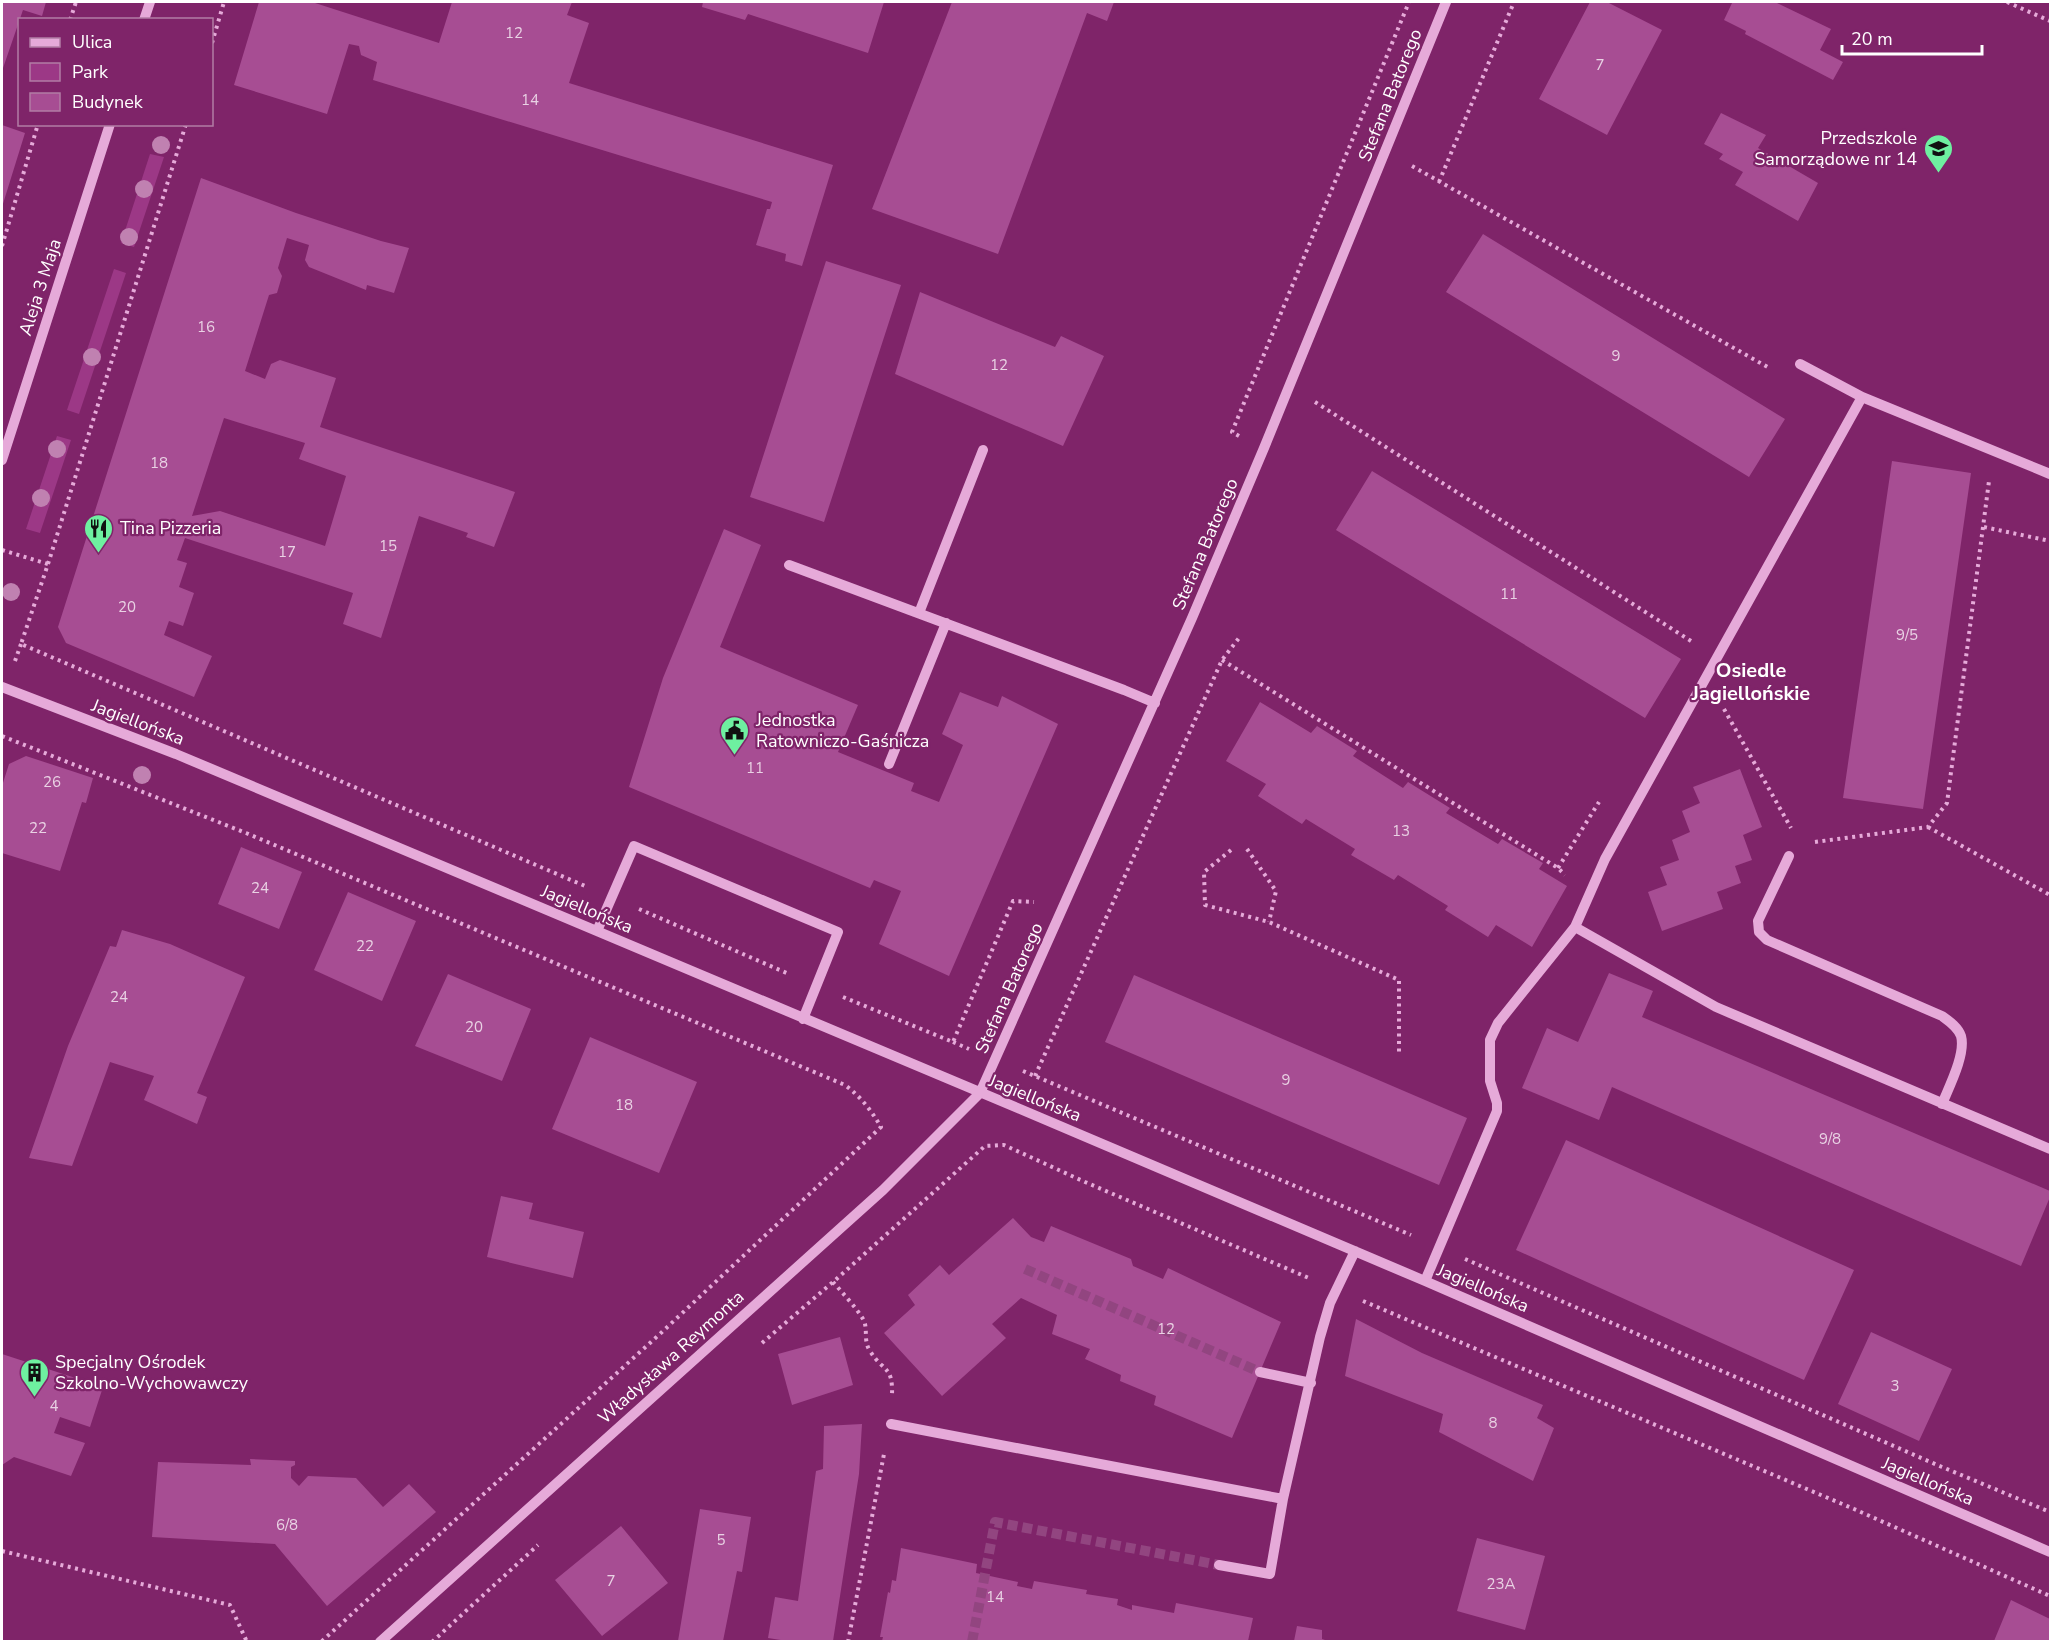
<svg xmlns="http://www.w3.org/2000/svg" width="2052" height="1643" font-family="'Nunito Sans',sans-serif">
	<style>
		.green { fill: #9c3886 }
		.building { fill: #a74d93; fill-rule: evenodd }
		.lines { fill: none; stroke-linecap: round; stroke-linejoin: round }
		.minor-tunnel { stroke: #924580; stroke-width: 10; stroke-dasharray: 10 5; stroke-linecap: butt }
		.path { stroke: #e6aad9; stroke-width: 4; stroke-dasharray: 3 4.5; stroke-linecap: butt }
		.minor { stroke: #e6aad9; stroke-width: 10 }
		.tree { fill: #c081b1 }
		.labels { text-anchor: middle; stroke-width: 4.5; stroke-linejoin: round; paint-order: stroke }
		.number-label { font-size: 15px; fill: #e9d2e4 }
		.street-label { font-size: 18px; fill: #fff; stroke: #7f2469 }
		.poi-label { font-size: 18px; fill: #fff; stroke: #7f2469; text-anchor: start }
		.neighbourhood-label { font-size: 20px; font-weight: bold; fill: #fff; stroke: #7f2469 }
	</style>
	<rect width="100%" height="100%" fill="#7f2469"/>
	<path class="green" d="M150,154L164,157L134,247L121,243Z
		M114,269L126,273L79,414L67,410Z
		M57,436L71,440L40,533L26,529Z"/>
	<path class="building" d="M2,2H46L42,16L23,10L2,71Z
		M259,2H312L439,43L452,2H572L567,15L589,23L569,83L833,165L802,266L785,261L786,254L756,245L767,209H770L772,202L373,80L377,62L361,55L359,46L349,44L327,114L234,85Z
		M703,2H884L868,53L748,14L745,20L702,7Z
		M952,2H1114L1107,21L1087,13L998,254L872,209Z
		M1590,2H1607L1662,30L1607,135L1539,99Z
		M1729,2H1775L1831,29L1820,50L1843,62L1833,80L1745,34L1746,31L1724,20L1732,3Z
		M1721,113L1766,135L1758,148L1818,183L1798,221L1735,185L1743,172L1719,159L1723,154L1704,144Z
		M2,125L25,133L2,207Z
		M201,178L296,213L381,241L409,248L394,293L367,285L366,290L309,267L305,260L309,245L287,238L278,268L282,276L277,293L269,295L245,371L265,379L271,364L280,360L336,378L320,427L515,492L494,547L466,537L468,533L419,516L381,638L343,624L353,593L185,538L177,560L187,563L179,587L194,593L183,626L169,621L164,635L212,656L194,697L66,643L58,627ZM224,418L305,443L299,459L346,476L325,546L220,511L192,516Z
		M1483,234L1785,419L1749,477L1446,292Z
		M826,261L901,285L824,522L750,497Z
		M920,292L1055,347L1061,336L1104,356L1063,446L895,374Z
		M1892,461L1971,473L1923,809L1843,798Z
		M1372,471L1681,659L1645,718L1336,530Z
		M724,529L761,545L720,647L858,705L838,752L914,783L911,791L939,802L963,745L942,734L960,692L998,707L1002,696L1058,724L949,976L879,944L901,891L874,880L870,888L629,787L663,678Z
		M1260,702L1311,733L1317,726L1357,751L1353,756L1403,788L1408,782L1450,808L1446,813L1498,844L1502,839L1543,863L1539,869L1567,886L1532,947L1496,925L1488,937L1445,910L1448,906L1398,875L1394,880L1351,855L1355,849L1306,819L1302,824L1258,796L1266,784L1226,761Z
		M26,756L93,778L86,803L82,802L60,871L2,853V786L9,764Z
		M1740,769L1762,827L1743,835L1752,860L1735,866L1741,883L1717,892L1723,909L1662,931L1648,892L1667,885L1660,867L1679,860L1672,840L1690,832L1682,811L1700,803L1693,787Z
		M241,847L302,872L279,929L218,904Z
		M348,892L416,921L382,1001L314,970Z
		M122,930L170,944L245,977L197,1093L207,1097L197,1124L144,1100L154,1076L110,1062L72,1166L29,1158L68,1046L110,946L116,947Z
		M1609,973L1653,991L1642,1017L2050,1191V1197L2021,1266L1612,1087L1599,1120L1522,1088L1547,1028L1578,1042Z
		M448,974L531,1009L502,1081L415,1046Z
		M1134,975L1467,1118L1439,1185L1105,1042Z
		M590,1037L697,1082L659,1173L552,1129Z
		M1566,1140L1854,1270L1804,1380L1516,1250Z
		M501,1196L533,1203L529,1219L584,1232L573,1278L487,1257Z
		M1013,1218L1031,1237L1044,1242L1051,1226L1131,1259L1133,1266L1163,1279L1168,1268L1281,1322L1232,1438L1154,1405L1156,1396L1120,1381L1121,1375L1085,1359L1090,1349L1052,1334L1057,1315L1021,1298L992,1324L1006,1338L942,1396L884,1333L915,1305L908,1295L940,1265L949,1275Z
		M1356,1319L1422,1353L1543,1405L1537,1418L1554,1428L1533,1481L1439,1432L1443,1414L1345,1376Z
		M1871,1332L1952,1369L1919,1441L1838,1404Z
		M840,1337L853,1385L792,1405L778,1354Z
		M2,1354L103,1387L90,1427L60,1417L54,1433L85,1443L71,1476L14,1457L2,1465Z
		M862,1424L859,1474L833,1641H787L768,1638L775,1597L798,1601L816,1471L823,1469L824,1426Z
		M250,1459L295,1461V1465L291,1467V1478L299,1486L308,1476L356,1478L383,1507L409,1484L436,1512L327,1606L275,1544L152,1537L158,1462L251,1465Z
		M700,1509L751,1517L742,1572L737,1571L723,1641H678Z
		M621,1526L668,1583L602,1636L555,1580Z
		M1477,1538L1545,1556L1525,1630L1457,1611Z
		M901,1548L977,1564L976,1573L1018,1582L1017,1586L1032,1589L1034,1581L1087,1590L1086,1594L1118,1599L1117,1605L1132,1610V1605L1174,1613L1176,1603L1253,1618L1248,1641H882L883,1637H880L888,1592L890,1593L892,1580L896,1581Z
		M2011,1600L2050,1619V1641H1994Z
		M1297,1626L1322,1630V1639L1328,1641H1294Z"/>
	<g class="lines">
		<path class="minor-tunnel" d="M1025,1269L1260,1372
			M972,1642L995,1522L1219,1565"/>
		<path class="path" d="M2007,2L2050,21
			M70,20L76,2
			M212,43L224,2
			M1412,166L1771,369
			M1439,182L1514,2
			M2,246L38,124
			M1315,402L1691,641
			M1239,436L1232,432L1409,2
			M1984,527L2050,541
			M2,550L48,564L21,644L585,886
			M48,564L186,124
			M1222,660L1558,868L1565,875
			M15,661L21,644
			M1724,709L1791,828
			M2,736L246,833L845,1085C861,1097 871,1110 881,1127L662,1332L321,1642
			M1928,827L2050,895
			M1815,842L1928,827L1947,803L1989,481
			M1247,849L1276,891L1269,922
			M1231,850L1204,872L1205,905L1269,922L1399,980V1052
			M1558,868L1599,802
			M639,909L789,974
			M843,997L953,1042L1013,901L1034,902
			M953,1042L969,1049
			M1023,1071L1411,1235
			M1035,1076L1222,660L1239,638
			M1465,1259L1942,1467L2050,1512
			M833,1282C840,1290 864,1316 865,1324C867,1333 864,1342 870,1351C884,1373 893,1365 892,1396
			M1363,1301L1854,1509L2050,1596
			M762,1343L833,1282L985,1146L1004,1145L1085,1182L1309,1278
			M2,1551L230,1605L247,1642
			M432,1642L538,1545
			M848,1642L884,1454"/>
		<path class="minor" d="M144,20L150,2
			M1800,364L1862,397
			M2,460L110,124
			M789,565L1124,690L1155,703
			M919,613L983,450
			M2,687L176,754L1020,1109L1425,1281L2050,1552
			M889,764L946,623
			M1789,856L1758,921L1759,932L1767,940L1942,1016C1949,1021 1958,1027 1961,1036C1966,1054 1949,1087 1942,1104
			M1575,927L1716,1007L2050,1149
			M597,931L634,846L838,932L803,1019
			M1425,1281L1497,1111V1103L1490,1081V1040L1498,1023L1575,927L1605,859L1862,397L2050,474
			M1260,1372L1311,1383
			M891,1424L1283,1499L1320,1337L1330,1303L1355,1251
			M1219,1565L1270,1574L1283,1499
			M380,1642L883,1190L980,1093L1192,618L1264,448L1446,2"/>
	</g>
	<g class="tree">
		<circle cx="161" cy="145" r="9"/>
		<circle cx="144" cy="189" r="9"/>
		<circle cx="129" cy="237" r="9"/>
		<circle cx="92" cy="357" r="9"/>
		<circle cx="57" cy="449" r="9"/>
		<circle cx="41" cy="498" r="9"/>
		<circle cx="11" cy="592" r="9"/>
		<circle cx="142" cy="775" r="9"/>
	</g>
	<defs>
		<symbol id="school-pin" viewBox="-11 -11 22 30"><path d="M0 17L-7.5 6A9.5 9.5 0 1 1 7.5 6Z" fill="#6ef0a0" stroke="#7f2469"/><path d="M0-5L7-2L0 1L-7-2ZM-4 1L0 2.5L4 1V4Q0 6-4 4Z" fill="#111"/></symbol>
		<symbol id="restaurant-pin" viewBox="-11 -11 22 30"><path d="M0 17L-7.5 6A9.5 9.5 0 1 1 7.5 6Z" fill="#6ef0a0" stroke="#7f2469"/><path d="M-5-6h1v4h1v-4h1v4h1v-4h1v5L-1.5 .5V6h-2V.5L-5-1ZM5-6V6H3V1.5H1.5Q1.5-4 5-6Z" fill="#111"/></symbol>
		<symbol id="civic-pin" viewBox="-11 -11 22 30"><path d="M0 17L-7.5 6A9.5 9.5 0 1 1 7.5 6Z" fill="#6ef0a0" stroke="#7f2469"/><path d="M-.6-6.5H3V-4.5H.6V-3L4-1V1h2V6H-6V1h2V-1L-.6-3ZM-1.2 2.5V6h2.4V2.5Z" fill="#111"/></symbol>
		<symbol id="building-pin" viewBox="-11 -11 22 30"><path d="M0 17L-7.5 6A9.5 9.5 0 1 1 7.5 6Z" fill="#6ef0a0" stroke="#7f2469"/><path d="M-4-6H4V6H1V3H-1V6H-4ZM-2.5-4.3h1.7v1.8h-1.7ZM.8-4.3h1.7v1.8H.8ZM-2.5-1h1.7V.8h-1.7ZM.8-1h1.7V.8H.8Z" fill="#111"/></symbol>
	</defs>
	<g fill-rule="evenodd">
		<use href="#school-pin" x="1922" y="132" width="33" height="45"/>
		<use href="#restaurant-pin" x="82" y="512" width="33" height="45"/>
		<use href="#civic-pin" x="718" y="714" width="33" height="45"/>
		<use href="#building-pin" x="18" y="1356" width="33" height="45"/>
	</g>
	<g class="labels">
		<g class="number-label">
			<text x="514" y="38">12</text>
			<text x="1600" y="70">7</text>
			<text x="530" y="105">14</text>
			<text x="206" y="332">16</text>
			<text x="1616" y="361">9</text>
			<text x="999" y="370">12</text>
			<text x="159" y="468">18</text>
			<text x="388" y="551">15</text>
			<text x="287" y="557">17</text>
			<text x="1509" y="599">11</text>
			<text x="127" y="612">20</text>
			<text x="1907" y="640">9/5</text>
			<text x="755" y="773">11</text>
			<text x="52" y="787">26</text>
			<text x="38" y="833">22</text>
			<text x="1401" y="836">13</text>
			<text x="260" y="893">24</text>
			<text x="365" y="951">22</text>
			<text x="119" y="1002">24</text>
			<text x="474" y="1032">20</text>
			<text x="1286" y="1085">9</text>
			<text x="624" y="1110">18</text>
			<text x="1830" y="1144">9/8</text>
			<text x="1166" y="1334">12</text>
			<text x="1895" y="1391">3</text>
			<text x="54" y="1411">4</text>
			<text x="1493" y="1428">8</text>
			<text x="287" y="1530">6/8</text>
			<text x="721" y="1545">5</text>
			<text x="611" y="1586">7</text>
			<text x="1501" y="1589">23A</text>
			<text x="995" y="1602">14</text>
		</g>
		<g class="street-label">
			<text transform="translate(1390 95) rotate(-68)" y="6">Stefana Batorego</text>
			<text transform="translate(40 287) rotate(-72)" y="6">Aleja 3 Maja</text>
			<text transform="translate(1205 544) rotate(-67)" y="6">Stefana Batorego</text>
			<text transform="translate(138 722) rotate(21)" y="6">Jagiellońska</text>
			<text transform="translate(587 909) rotate(23)" y="6">Jagiellońska</text>
			<text transform="translate(1009 988) rotate(-66)" y="6">Stefana Batorego</text>
			<text transform="translate(1035 1098) rotate(22)" y="6">Jagiellońska</text>
			<text transform="translate(1483 1288) rotate(23)" y="6">Jagiellońska</text>
			<text transform="translate(671 1357) rotate(-42)" y="6">Władysława Reymonta</text>
			<text transform="translate(1928 1481) rotate(23)" y="6">Jagiellońska</text>
		</g>
		<g class="poi-label">
			<text x="1917" y="144" text-anchor="end">Przedszkole<tspan x="1917" dy="21">Samorządowe nr 14</tspan></text>
			<text x="120" y="534">Tina Pizzeria</text>
			<text x="756" y="726">Jednostka<tspan x="756" dy="21">Ratowniczo-Gaśnicza</tspan></text>
			<text x="55" y="1368">Specjalny Ośrodek<tspan x="55" dy="21">Szkolno-Wychowawczy</tspan></text>
		</g>
		<g class="neighbourhood-label">
			<text x="1751" y="677">Osiedle<tspan x="1751" dy="23">Jagiellońskie</tspan></text>
		</g>
	</g>
	<rect width="2052" height="1643" fill="none" stroke="#ffffff" stroke-width="6"/>
	<rect x="18" y="18" width="195" height="108" fill="#7f2469" stroke="#b27ca5" stroke-width="1.5"/>
	<rect x="30" y="38" width="30" height="9" fill="#e6aad9" stroke="#b27ca5" stroke-width="1.5"/>
	<text x="72" y="48" font-size="18" fill="#ffffff">Ulica</text>
	<rect x="30" y="63" width="30" height="18" fill="#9c3886" stroke="#b27ca5" stroke-width="1.5"/>
	<text x="72" y="78" font-size="18" fill="#ffffff">Park</text>
	<rect x="30" y="93" width="30" height="18" fill="#a74d93" stroke="#b27ca5" stroke-width="1.5"/>
	<text x="72" y="108" font-size="18" fill="#ffffff">Budynek</text>
	<path d="M1842 45v9h140v-9" fill="none" stroke="#ffffff" stroke-width="3"/>
	<text x="1851" y="45" font-size="18" fill="#ffffff" stroke="#7f2469" stroke-width="4.5" paint-order="stroke">20 m</text>
</svg>
